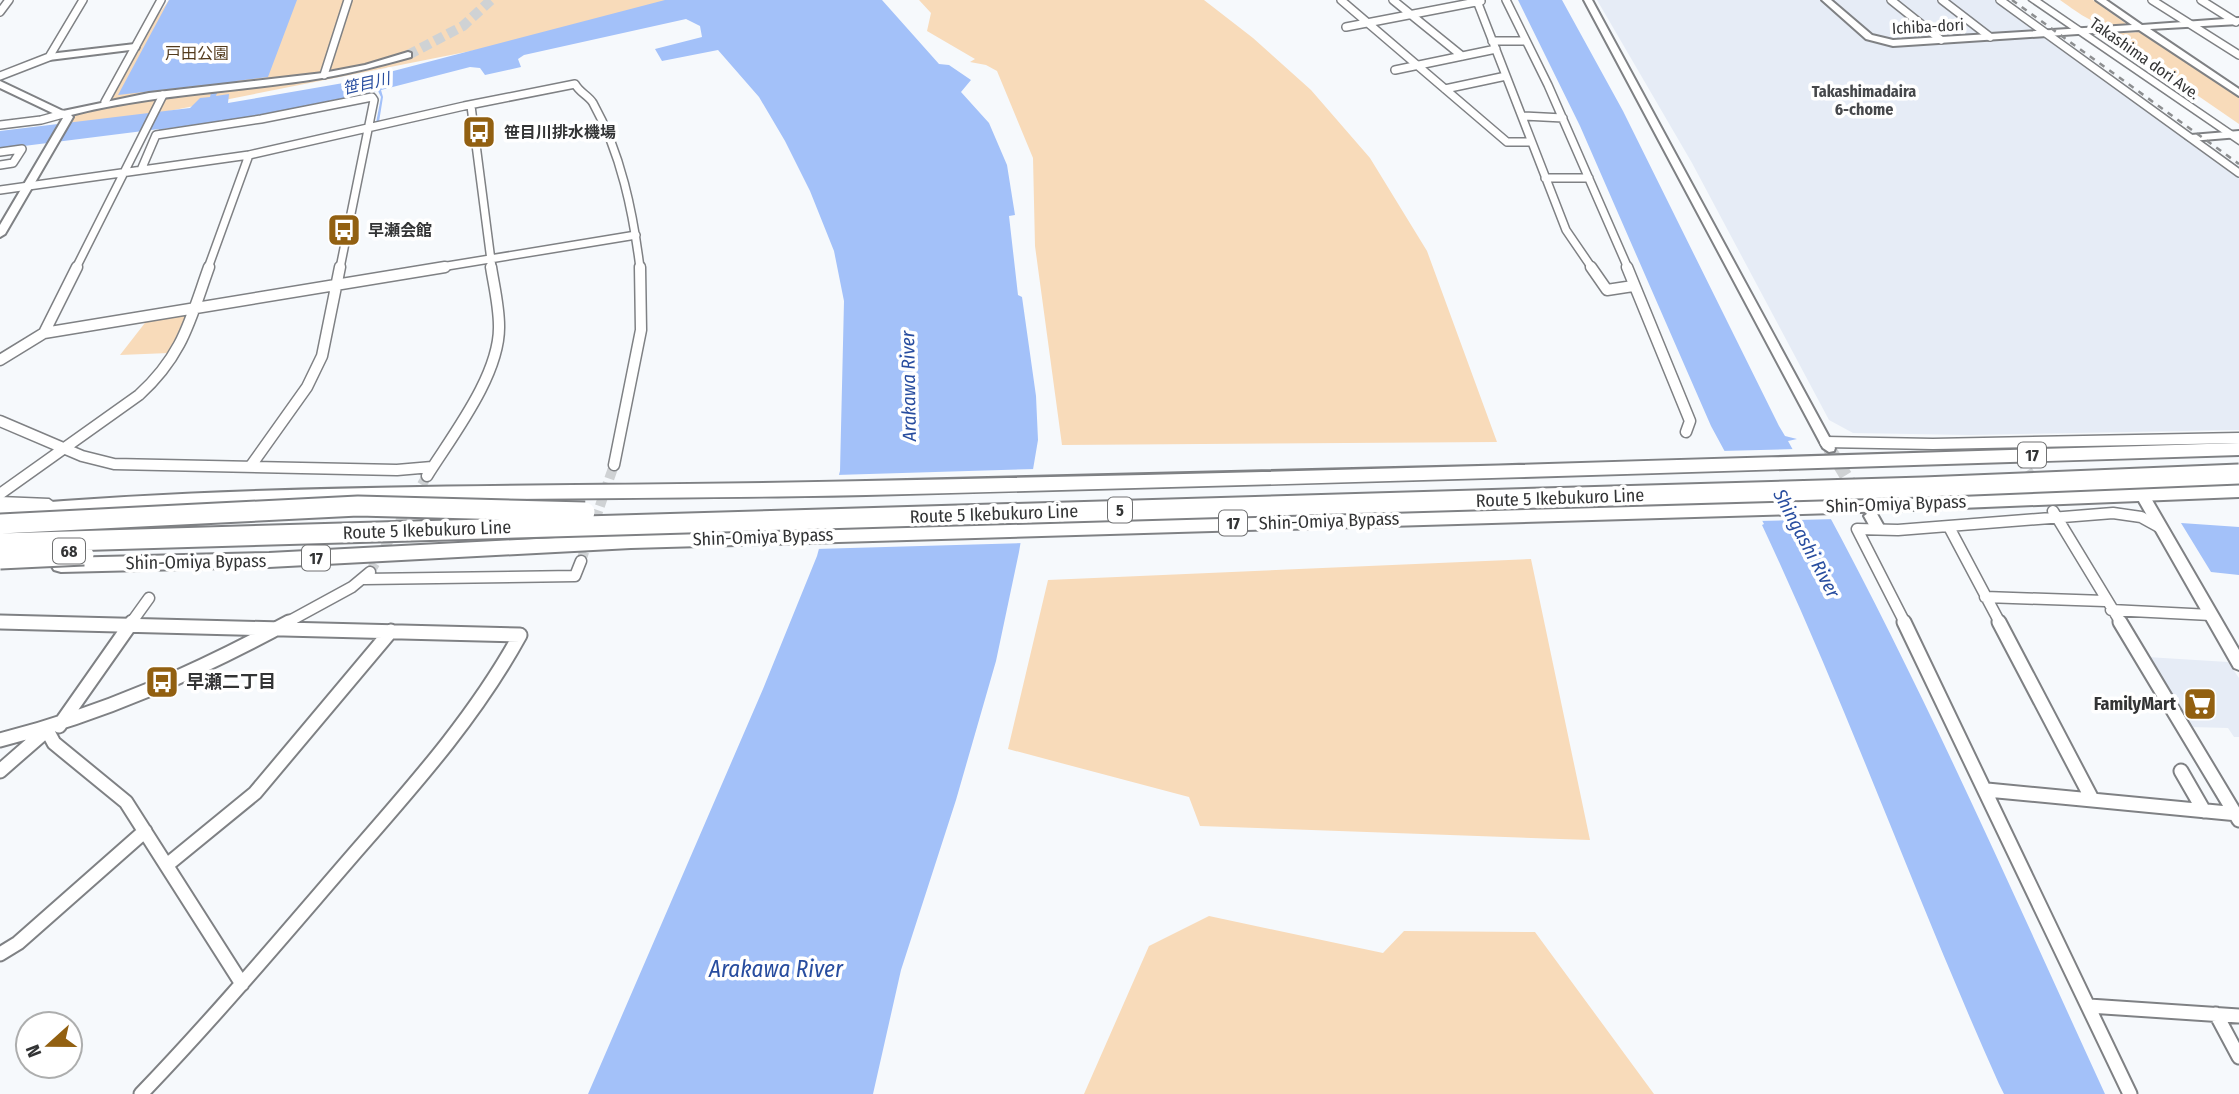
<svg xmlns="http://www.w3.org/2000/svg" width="2239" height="1094" font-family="'Fira Sans Condensed','Noto Sans JP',sans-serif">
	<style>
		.built { fill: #e6ecf6 }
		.green { fill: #f8dbba }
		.water { fill: #a3c1f9 }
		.pier { fill: #f6f9fc }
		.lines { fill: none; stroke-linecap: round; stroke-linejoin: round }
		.minor-tunnel { stroke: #cfd2d4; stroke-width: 10; stroke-dasharray: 10 4.5; stroke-linecap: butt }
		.tertiary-tunnel-far1 { stroke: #cfd2d4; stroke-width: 10; stroke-dasharray: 10 5; stroke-linecap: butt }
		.tertiary-tunnel { stroke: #cfd2d4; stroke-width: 13; stroke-dasharray: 13 6; stroke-linecap: butt }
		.minor-far2-casing { stroke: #7f8184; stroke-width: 10 }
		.minor-far1-casing { stroke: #7f8184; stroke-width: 13 }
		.minor-casing { stroke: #7f8184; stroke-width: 17 }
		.tertiary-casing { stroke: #7f8184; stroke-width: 4 }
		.secondary-casing { stroke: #7f8184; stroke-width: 3 }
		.primary-casing { stroke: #7f8184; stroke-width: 3 }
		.trunk-casing { stroke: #7f8184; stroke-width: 4 }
		.minor-far2 { stroke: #fff; stroke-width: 7 }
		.minor-far1 { stroke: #fff; stroke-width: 10 }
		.minor { stroke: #fff; stroke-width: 13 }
		.tertiary { fill: #fff; fill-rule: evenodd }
		.secondary { fill: #fff; fill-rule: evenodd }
		.primary { fill: #fff; fill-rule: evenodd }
		.trunk { fill: #fff; fill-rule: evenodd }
		.rail { stroke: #8d8f91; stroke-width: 2.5; stroke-dasharray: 6 6; stroke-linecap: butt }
		.motorway-bridge-casing { stroke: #7f8184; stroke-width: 23; stroke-linecap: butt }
		.motorway-bridge { stroke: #fff; stroke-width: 19 }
		.labels { text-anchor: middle; stroke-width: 7; stroke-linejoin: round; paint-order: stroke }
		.far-street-label { font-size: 16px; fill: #333435; stroke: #fff }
		.far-park-label { font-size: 16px; fill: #533b1d; stroke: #fff }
		.far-water-label { font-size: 16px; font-style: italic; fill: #284d9f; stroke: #fff }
		.far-neighbourhood-label { font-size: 16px; font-weight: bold; fill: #46484b; stroke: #fff }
		.far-poi-label { font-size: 16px; font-weight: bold; fill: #333435; stroke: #fff; text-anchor: start }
		.shield { fill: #fff; stroke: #707172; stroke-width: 2 }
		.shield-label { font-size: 16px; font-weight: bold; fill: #333435 }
		.street-label { font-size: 18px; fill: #333435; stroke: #fff }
		.poi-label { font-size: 18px; font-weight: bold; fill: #333435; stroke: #fff; text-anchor: start }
		.water-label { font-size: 19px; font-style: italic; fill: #284d9f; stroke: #fff }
		.near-water-label { font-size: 23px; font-style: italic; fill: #284d9f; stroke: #fff }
	</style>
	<rect width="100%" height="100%" fill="#f6f9fc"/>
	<path class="built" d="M1597,0H1995L2239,178V430L1970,435L1853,433L1829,420L1692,163Z
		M2147,657L2228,662L2239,678V737H2234L2228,728L2190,727Z"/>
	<path class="green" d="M169,0H727L58,133L67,120L63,114L105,102L135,47Z
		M919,0H1204L1253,38L1311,90L1370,158L1427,251L1497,442L1062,445L1035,246L1033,158L997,71L986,65L970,62L975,59L927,31L931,13Z
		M2060,0H2093L2128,25C2094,27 2086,18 2060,0Z
		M2142,32L2239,97V124L2114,38L2116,33Z
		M187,312L169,353L120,355L148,319Z
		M1531,559L1590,840L1200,826L1189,797L1008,749L1048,580Z
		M1209,916L1383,953L1404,931L1535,932L1654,1094H1084L1149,946Z"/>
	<path class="water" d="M169,0H297L268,77L236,81L231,91L217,93L216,96L229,94L228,103L355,81L665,0H882L939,64L949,65L971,80L961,92L989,123L1007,165L1015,215L1009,216L1018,295L1022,297L1036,396L1038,440L1019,552L996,661L956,800L901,970L873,1094H588L763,689L817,556L840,471L844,301L834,251L810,191L785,141L759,97L718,50L662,61L655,49L702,37L700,26L686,19L524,55L518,59L521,67L485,75L480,68L470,67L381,90L383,97L379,122L376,123L381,97L378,91L239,119L163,129L161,132H158L159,129L0,149V131L190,108L200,98L210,97L211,93L201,94L204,85L118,95Z
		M1518,0H1562L1623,111L1779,426L1785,436L1797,439L1788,441C1907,651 2004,874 2105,1094H2004L1999,1084C1916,899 1848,708 1762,525L1764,524L1711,426L1580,126Z
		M2181,523L2239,527V575L2211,572Z"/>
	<path class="pier" d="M1796,449L1836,519L1758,521L1721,451Z
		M1036,469L1024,543L815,549L836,475Z"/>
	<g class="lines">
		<path class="minor-tunnel" d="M2012,446L2053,511
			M581,561L614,465
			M370,572L427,476"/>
		<path class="tertiary-tunnel-far1" d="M408,55L463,26L491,0"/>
		<path class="tertiary-tunnel" d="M1829,448L1857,494"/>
		<defs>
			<path id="minor-far2" d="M1341,0L1507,142H1531
				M1393,0L1462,56
				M1506,0L1548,85L1628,268
				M1891,0L1941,40
				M1942,0L1990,37
				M2000,0L2239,173
				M2152,0L2239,55
				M2201,0L2236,22
				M1477,1L1566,230L1592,268
				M0,12L9,0
				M1346,27L1481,1
				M1492,41H1526
				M1395,70L1496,49
				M324,75L348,0
				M0,76L49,57L83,0
				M1445,89L1506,76
				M105,102L161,0
				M471,106L492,268
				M1522,116L1563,118
				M0,125L41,120L63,114
				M0,152L22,149L13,163L0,165
				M141,170L156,135L261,119L372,97L374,100L340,268
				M1545,178H1589
				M0,190L249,155L464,106L575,84C580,93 588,95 593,103C621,153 633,212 640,268
				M76,268L163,95
				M208,268L249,155
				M435,268L636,235"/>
			<path id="minor-far1" d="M1591,267L1607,290L1633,286
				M1627,267L1690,421L1686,432
				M44,333L445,267
				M0,360L44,333L77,267
				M0,421L82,456L114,464L397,470L432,467
				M1825,442L1933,444L2239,438
				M614,465L641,330L640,267
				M250,467L307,387L322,356L340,267
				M427,476C452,436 500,375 499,326C499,306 494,286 491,267
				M0,494L139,395C183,355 190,320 209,267
				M2053,511L2121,623
				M1949,527L2000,623
				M364,579L575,576L581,561
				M1985,597L2105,601
				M2111,610L2211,615
				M0,622L57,623
				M131,623L149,598
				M286,623L352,587L370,572
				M1905,623L1857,529L1898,530L2113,513L2141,517L2161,528"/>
			<path id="minor" d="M0,622L520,635C475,717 414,785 353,855C283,936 215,1017 141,1094
				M1904,622L2130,1094
				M1999,622L2092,799
				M2120,622L2239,820
				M59,726L132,622
				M47,730L54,743L126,802L242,984
				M0,740C103,714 196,672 289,622
				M0,771L47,730
				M2181,771L2204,811
				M1987,790L2238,814
				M167,865L255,793L391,631
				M0,954L18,943L145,831
				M2089,1006L2239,1016
				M2216,1014L2239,1057"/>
			<path id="tertiary" d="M1584,0H1592L1835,448L1834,451L1829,452L1823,448Z
				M1822,0H1831L1872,35L1893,40L2132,25L2096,0H2106L2142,25L2239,18V24L2150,29L2239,89V96L2139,30L1893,46L1866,39Z
				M135,44L139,47L138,49L49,60L45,57L49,54Z
				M408,52L411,53V57C382,65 352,73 322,78C238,92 154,94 71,115L73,117L5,234L0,237V225L63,118L0,88V81L63,111L149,93L323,73L365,65Z
				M2239,131V137L2191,141L2186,138L2191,135Z
				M2143,491L2148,493L2239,650V670L2234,668L2136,496Z
				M1871,511L1876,512L1886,530L1884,534H1874L1864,516Z"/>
			<path id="secondary" d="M2029,0H2040L2239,136V144Z"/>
			<path id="primary" d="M0,497L49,499L57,505L49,511L0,509Z"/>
			<path id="trunk" d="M2239,443V455C1781,469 1324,484 866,495C577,501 288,494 0,520V506C288,481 577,488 866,481C1324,472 1781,457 2239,443Z
				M2239,483V497L1835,513L631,548L269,567L61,572L54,570L51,565L54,560L61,558L269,553L631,534L1835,499Z"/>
		</defs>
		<use href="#minor-far2" class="minor-far2-casing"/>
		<use href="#minor-far1" class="minor-far1-casing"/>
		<use href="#minor" class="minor-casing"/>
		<use href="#tertiary" class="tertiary-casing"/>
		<use href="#secondary" class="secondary-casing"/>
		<use href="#primary" class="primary-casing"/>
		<use href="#trunk" class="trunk-casing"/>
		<use href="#minor-far2" class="minor-far2"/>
		<use href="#minor-far1" class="minor-far1"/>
		<use href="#minor" class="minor"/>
		<use href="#tertiary" class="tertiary"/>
		<use href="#secondary" class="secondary"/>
		<use href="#primary" class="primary"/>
		<use href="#trunk" class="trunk"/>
		<path class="rail" d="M2012,0L2239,164"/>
		<defs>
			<path id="motorway-bridge" d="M0,524L358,506L585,512
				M0,543L1923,487L2239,474
				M0,559L84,555"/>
		</defs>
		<use href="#motorway-bridge" class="motorway-bridge-casing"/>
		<use href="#motorway-bridge" class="motorway-bridge"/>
	</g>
	<defs>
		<symbol id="bus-square" viewBox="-11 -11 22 22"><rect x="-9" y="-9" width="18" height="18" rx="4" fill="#926011" stroke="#fff"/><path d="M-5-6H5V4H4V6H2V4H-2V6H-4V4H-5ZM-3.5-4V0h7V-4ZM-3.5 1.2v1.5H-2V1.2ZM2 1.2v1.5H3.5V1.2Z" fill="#fff"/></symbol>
		<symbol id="supermarket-square" viewBox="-11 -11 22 22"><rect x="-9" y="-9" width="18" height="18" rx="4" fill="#926011" stroke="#fff"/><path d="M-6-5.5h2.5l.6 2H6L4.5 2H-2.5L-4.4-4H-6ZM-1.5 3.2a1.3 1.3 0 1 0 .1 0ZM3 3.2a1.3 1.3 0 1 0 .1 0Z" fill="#fff"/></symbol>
	</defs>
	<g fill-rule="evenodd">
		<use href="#bus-square" x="460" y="113" width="38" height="38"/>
		<use href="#bus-square" x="325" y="211" width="38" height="38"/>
		<use href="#bus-square" x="143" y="663" width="38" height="38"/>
		<use href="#supermarket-square" x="2181" y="685" width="38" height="38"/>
	</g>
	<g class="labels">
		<g class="far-street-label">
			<text transform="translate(1928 26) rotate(-3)" y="6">Ichiba-dori</text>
			<text transform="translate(2145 58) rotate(35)" y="6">Takashima dori Ave.</text>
		</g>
		<g class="far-park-label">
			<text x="197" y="59">戸田公園</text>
		</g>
		<g class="far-water-label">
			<text transform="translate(366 83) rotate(-13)" y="6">笹目川</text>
		</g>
		<g class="far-neighbourhood-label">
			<text x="1864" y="97">Takashimadaira<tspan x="1864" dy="18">6-chome</tspan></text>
		</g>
		<g class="far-poi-label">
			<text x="504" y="138">笹目川排水機場</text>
			<text x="368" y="236">早瀬会館</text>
		</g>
		<g class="shield">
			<rect x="2018" y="442.5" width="28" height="25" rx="5"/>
			<rect x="1108" y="497.5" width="24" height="25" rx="5"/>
			<rect x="1219" y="510.5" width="28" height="25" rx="5"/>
			<rect x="53" y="538.5" width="32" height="25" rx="5"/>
			<rect x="302" y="545.5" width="28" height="25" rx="5"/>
		</g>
		<g class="shield-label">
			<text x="2032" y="461">17</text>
			<text x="1120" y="516">5</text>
			<text x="1233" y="529">17</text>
			<text x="69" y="557">68</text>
			<text x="316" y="564">17</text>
		</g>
		<g class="street-label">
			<text transform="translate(1560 498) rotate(-2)" y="6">Route 5 Ikebukuro Line</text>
			<text transform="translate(1896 504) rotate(-2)" y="6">Shin-Omiya Bypass</text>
			<text transform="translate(994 514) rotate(-2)" y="6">Route 5 Ikebukuro Line</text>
			<text transform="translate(1329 521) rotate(-2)" y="6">Shin-Omiya Bypass</text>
			<text transform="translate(427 530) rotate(-2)" y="6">Route 5 Ikebukuro Line</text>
			<text transform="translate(763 537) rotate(-2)" y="6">Shin-Omiya Bypass</text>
			<text transform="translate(196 562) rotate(-1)" y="6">Shin-Omiya Bypass</text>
		</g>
		<g class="poi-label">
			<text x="186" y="688">早瀬二丁目</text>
			<text x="2176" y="710" text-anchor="end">FamilyMart</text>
		</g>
		<g class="water-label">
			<text transform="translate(908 386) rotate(-91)" y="7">Arakawa River</text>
			<text transform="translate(1807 543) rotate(62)" y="7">Shingashi River</text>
		</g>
		<g class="near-water-label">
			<text x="776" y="977">Arakawa River</text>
		</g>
	</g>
	<g transform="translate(49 1045) rotate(249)"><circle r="33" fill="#ffffff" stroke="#adaeae" stroke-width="2"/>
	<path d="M0-5L12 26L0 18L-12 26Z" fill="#926011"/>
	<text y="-10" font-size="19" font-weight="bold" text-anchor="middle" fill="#333435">N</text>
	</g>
</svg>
